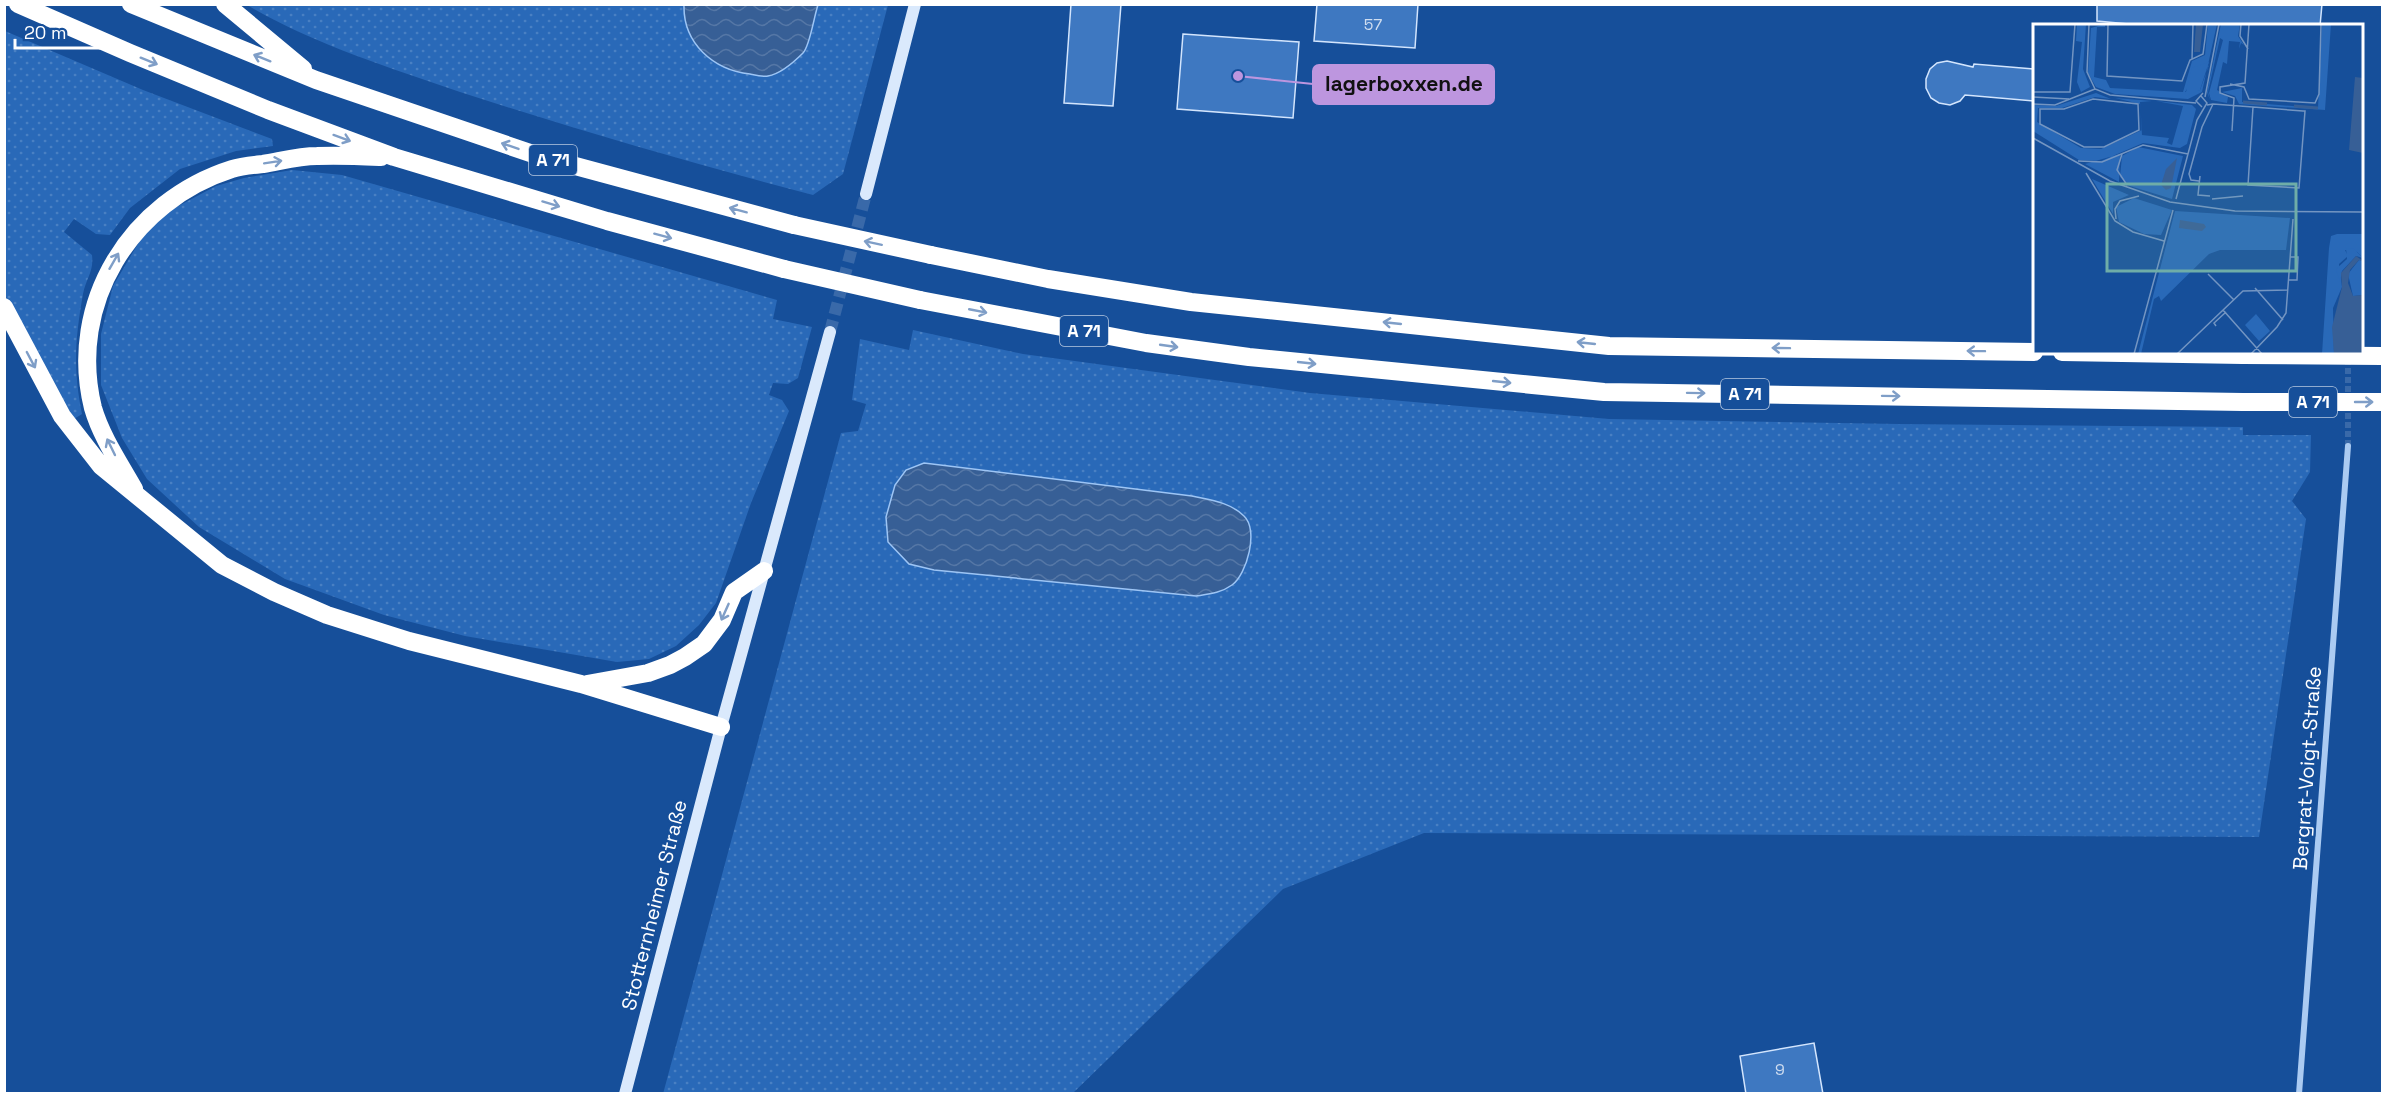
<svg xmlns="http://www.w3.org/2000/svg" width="2387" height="1098" font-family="'Space Grotesk',sans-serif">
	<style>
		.green { fill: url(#green-dots) }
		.water { fill: url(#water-waves); stroke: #9dc5f5; stroke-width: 1.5 }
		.building { fill: #3e78c1; stroke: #d3e5fd; stroke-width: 1.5 }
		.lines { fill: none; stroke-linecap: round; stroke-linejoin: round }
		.minor-tunnel { stroke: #3969a9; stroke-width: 6; stroke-dasharray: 6 3; stroke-linecap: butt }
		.secondary-tunnel { stroke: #3969a9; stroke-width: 12; stroke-dasharray: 12 6; stroke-linecap: butt }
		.minor { stroke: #abcbf2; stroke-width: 6 }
		.secondary { stroke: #dae9fc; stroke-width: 12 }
		.motorway { stroke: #fff; stroke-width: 18 }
		.motorway-bridge { stroke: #fff; stroke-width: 18 }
		.oneway { stroke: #7f9ec7 }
		.labels { text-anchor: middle; stroke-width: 4.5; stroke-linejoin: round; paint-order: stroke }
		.number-label { font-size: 16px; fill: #cfddf0 }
		.shield { fill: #164f9a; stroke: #b9cae1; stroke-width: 1.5 }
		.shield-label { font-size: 18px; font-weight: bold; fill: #fff }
		.street-label { font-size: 20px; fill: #fff; stroke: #164f9a }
		.inset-river { fill: none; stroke: #375f96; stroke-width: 3 }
		.inset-road { fill: none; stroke: #7395c2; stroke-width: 1.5 }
		.view { fill: #6fada8; fill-opacity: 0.15; stroke: #6fada8; stroke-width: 3 }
		.inset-edge { fill: none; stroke: #fff; stroke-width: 3 }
		.leader { fill: none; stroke: #bd96df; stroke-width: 2 }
		.callout-dot { fill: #bd96df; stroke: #164f9a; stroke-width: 2 }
		.callout { fill: #bd96df; stroke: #bd96df; stroke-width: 2 }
		.callout-label { font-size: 21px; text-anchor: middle; font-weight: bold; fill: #111 }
	</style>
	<defs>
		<pattern id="green-dots" width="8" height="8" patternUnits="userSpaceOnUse" patternTransform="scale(1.5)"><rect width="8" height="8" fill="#2969b8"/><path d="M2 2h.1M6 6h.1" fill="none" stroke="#4980c3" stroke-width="1.8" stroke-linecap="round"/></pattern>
		<pattern id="water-waves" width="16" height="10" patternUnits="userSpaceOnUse" patternTransform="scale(1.5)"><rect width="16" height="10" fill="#375f96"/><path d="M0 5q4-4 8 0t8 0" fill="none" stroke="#5577a6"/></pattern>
	</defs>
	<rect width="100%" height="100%" fill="#164f9a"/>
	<path class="green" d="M247,5H684V17L757,5H888L843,174L813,195C694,164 577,130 460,92C388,67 313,44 247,5Z
		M5,31L143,90L272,139L273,146L236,151L180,169L130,208L110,235L96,234L74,219L64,232L92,255C94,272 86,278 83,294C75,339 73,369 82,414L74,419L12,315L5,294Z
		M292,170L342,175L777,300L773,319L812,327L798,378L788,384L773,383L769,395L782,400L789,411L751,503L716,603L699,625L676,646L649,659L617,662L465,636L384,615L285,579L199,527L147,479L122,438L101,385V334L113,286L142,237L169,211L216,186L244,178Z
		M913,330L1023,354L1310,393L1609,419L1899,424L2243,427V435H2311L2310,472L2292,501L2306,519L2259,837L1424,833L1283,889L1073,1093L663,1094L841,433L858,431L866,404L852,400L860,339L909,350Z"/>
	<path class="water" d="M684,5V4L818,5C814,16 810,46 803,53C795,61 780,74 768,76C763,77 755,75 750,74C713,70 683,43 684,5Z
		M924,463L1192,496C1210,500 1230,502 1244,516C1259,530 1247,574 1232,585C1221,593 1209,594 1196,596L934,570L909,564L888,542L886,517L895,485L906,470Z"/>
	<path class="building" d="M1071,4H1121L1113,106L1064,103Z
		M1317,4H1418L1415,48L1314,41Z
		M2097,4H2322L2320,26H2150L2097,21Z
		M1183,34L1299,42L1293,118L1177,109Z
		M1947,61L1973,67L1974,64L2034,69V101L1965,95L1960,101L1950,105L1939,103L1931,98L1926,88V79L1930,69L1937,63Z
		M1814,1043L1823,1094H1746L1740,1056Z"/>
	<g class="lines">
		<path class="minor-tunnel" d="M2348,446V359"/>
		<path class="secondary-tunnel" d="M830,332L866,194"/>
		<path class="minor" d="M2299,1094L2348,446"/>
		<path class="secondary" d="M866,194L915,4
			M625,1094L721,727L830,332"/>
		<path class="motorway" d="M18,4L130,53L268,110L394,157L607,221L784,269
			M131,4L316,80L542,157L794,225
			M225,4L303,69
			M931,255L1048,279L1191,302L1609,346L2034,352
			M920,300L1146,343L1249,357L1604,392L2243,402
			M4,307L62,416L101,466L222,565L274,592L327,615L409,641L581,684L721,727
			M2062,352L2243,355
			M134,489C120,464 101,436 93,408C67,303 131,201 232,169C241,166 253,165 263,164C281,161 299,156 317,156C338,155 359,156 381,157
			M587,684L648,673L670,665L685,657L704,644L722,620L734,592L764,571"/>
		<path class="motorway-bridge" d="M794,225L931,255
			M784,269L920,300
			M2243,355L2382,356
			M2243,402H2382"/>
	</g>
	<defs><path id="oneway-shaft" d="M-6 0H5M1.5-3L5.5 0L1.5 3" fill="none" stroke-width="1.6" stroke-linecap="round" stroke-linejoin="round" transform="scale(1.5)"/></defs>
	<g class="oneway">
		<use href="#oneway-shaft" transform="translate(262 58) rotate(-158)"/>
		<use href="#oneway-shaft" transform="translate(149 61) rotate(22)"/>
		<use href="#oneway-shaft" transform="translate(342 138) rotate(20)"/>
		<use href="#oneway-shaft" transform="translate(510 146) rotate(-161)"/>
		<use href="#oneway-shaft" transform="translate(273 162) rotate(-9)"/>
		<use href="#oneway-shaft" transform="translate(551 204) rotate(17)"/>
		<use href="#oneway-shaft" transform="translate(738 210) rotate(-165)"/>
		<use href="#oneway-shaft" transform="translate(663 236) rotate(15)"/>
		<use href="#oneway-shaft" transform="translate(873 243) rotate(-168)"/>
		<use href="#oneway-shaft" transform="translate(114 261) rotate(-60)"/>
		<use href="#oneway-shaft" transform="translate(978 311) rotate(11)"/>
		<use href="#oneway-shaft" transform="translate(1392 323) rotate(-174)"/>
		<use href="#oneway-shaft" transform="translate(1586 343) rotate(-174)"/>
		<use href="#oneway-shaft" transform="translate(1169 346) rotate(8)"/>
		<use href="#oneway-shaft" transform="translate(1781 348) rotate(-179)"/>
		<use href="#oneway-shaft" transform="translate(1976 351) rotate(-179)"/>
		<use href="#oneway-shaft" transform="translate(31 360) rotate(62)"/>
		<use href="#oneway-shaft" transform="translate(1307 363) rotate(6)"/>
		<use href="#oneway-shaft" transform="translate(1502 382) rotate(6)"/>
		<use href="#oneway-shaft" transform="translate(1696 393) rotate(1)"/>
		<use href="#oneway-shaft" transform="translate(1891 396) rotate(1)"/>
		<use href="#oneway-shaft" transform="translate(2364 402)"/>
		<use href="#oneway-shaft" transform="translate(111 447) rotate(-116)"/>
		<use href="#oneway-shaft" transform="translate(725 612) rotate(114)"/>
	</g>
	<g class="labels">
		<g class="number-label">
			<text x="1373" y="30">57</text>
			<text x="1780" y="1075">9</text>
		</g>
		<g class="shield">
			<rect x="529" y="145" width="48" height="30" rx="4.5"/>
			<rect x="1060" y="316" width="48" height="30" rx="4.5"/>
			<rect x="1721" y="379" width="48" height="30" rx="4.5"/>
			<rect x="2289" y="387" width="48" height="30" rx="4.5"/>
		</g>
		<g class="shield-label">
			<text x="553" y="166">A 71</text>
			<text x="1084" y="337">A 71</text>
			<text x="1745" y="400">A 71</text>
			<text x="2313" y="408">A 71</text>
		</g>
		<g class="street-label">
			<text transform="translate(2307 768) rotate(-86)" y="7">Bergrat-Voigt-Straße</text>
			<text transform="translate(654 905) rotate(-76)" y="7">Stotternheimer Straße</text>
		</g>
	</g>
	<g transform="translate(2033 24)">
		<rect width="330" height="330" fill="#164f9a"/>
		<path d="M44,0H53L50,45L57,63L48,68L44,58L49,18L43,17ZM72,0V3H64L61,53L73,56L77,64L150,68L159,37L172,31L175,0H184L169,68L155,75L82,70L63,63L55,49L58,4ZM176,41L167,66L152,68L157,61ZM188,0H207L205,12L211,21L208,19L206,25L207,18L196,17L194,40L190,38L184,66L195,73L194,79L178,76L176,69L190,16L187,14L175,68L177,76L174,68ZM289,0H298L292,86L206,80L202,72L189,68L209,64V78L285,84ZM63,69L78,75L62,73L29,84H5L4,98L48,124L68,125L109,106L107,80L82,74L119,77L107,78L109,111L136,114L134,119L139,121L150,82L123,77L159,81L163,85L154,120L147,124L110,119L68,137L46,136L0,107V81L23,82ZM105,123L150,132L139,175L97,162L87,153L89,132ZM87,130L86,158L52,140ZM59,155L96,171L80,178V190ZM101,174L139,186L128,211L111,210L86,198L83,183ZM142,187L257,194L253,226H187L176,230L128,277L126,272L121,275L108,330H105ZM304,210H330V234L324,228L312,226L315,232L306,240L309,263L300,284L301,330H289L296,224L298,212ZM326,236L330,237V271L320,272L315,250ZM223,290L237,307L226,317L212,301Z" fill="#2969b8" fill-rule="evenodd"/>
		<path d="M176,38L167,66L152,72L159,44Z" fill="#2969b8"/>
		<path d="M313,224L321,225L330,234L323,232L309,247L307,258L303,245L314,235Z" fill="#2969b8"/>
		<path d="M163,0H170L167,28H161ZM322,53L330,54V129L316,126ZM144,134L138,164L133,166L128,161L133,145ZM147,196L171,200L173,203L169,207L146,204ZM323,232L330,237L326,236L317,246L315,259L320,272L330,271V330H301L299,303L309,263L308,249Z" fill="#375f96"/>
		<path class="inset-river" d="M210,78L234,80M261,82L285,84"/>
		<path class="inset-road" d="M56,0L54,48L62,65L77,71L163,79M75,0L74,52L149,57L157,36L170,30L174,0M208,0L207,12L215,25M159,35L160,0M197,60L211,63L216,75L282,79L286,70L288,0M0,68H37L42,0M0,73L36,75M172,73L186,0M60,75L105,80L106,106L71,123H51L7,100V85H31ZM0,80L22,81L62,65M174,81L180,80L220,83L270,87H272L266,164L215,161L220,83M169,83L163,77L170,69M199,107L201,74L187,69V63L212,59L216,0M0,114L77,157L137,178L202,187L330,188M89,130L84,146L94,161M45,137L69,138L110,121L155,130M53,149L82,197L100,208L131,217M167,152L165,171L177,172M166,157L158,156L156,150L169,103L180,80M143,175L164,96L174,79L168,72M179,175L210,172M83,195L82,185L87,177L106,172M175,250L201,276M255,256H264L265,233H257M222,264L250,296M190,286L229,330M183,302L181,299L193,288M101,330L140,186M144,330L210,267L255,266M218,330L244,303L253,289L260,195"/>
		<path class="view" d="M74,160H263V247H74Z"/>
		<rect width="330" height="330" class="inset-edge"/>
	</g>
	<path class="leader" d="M1238 76L1313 84"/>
	<circle class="callout-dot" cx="1238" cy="76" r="6"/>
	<rect class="callout" x="1313" y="65" width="181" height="39" rx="6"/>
	<g class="callout-label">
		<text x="1404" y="91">lagerboxxen.de</text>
	</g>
	<rect width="2387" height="1098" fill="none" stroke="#ffffff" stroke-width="12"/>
	<path d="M15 39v9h84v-9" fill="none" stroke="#ffffff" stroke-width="3"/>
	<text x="24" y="39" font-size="18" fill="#ffffff" stroke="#164f9a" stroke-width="4.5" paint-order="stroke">20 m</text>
</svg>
